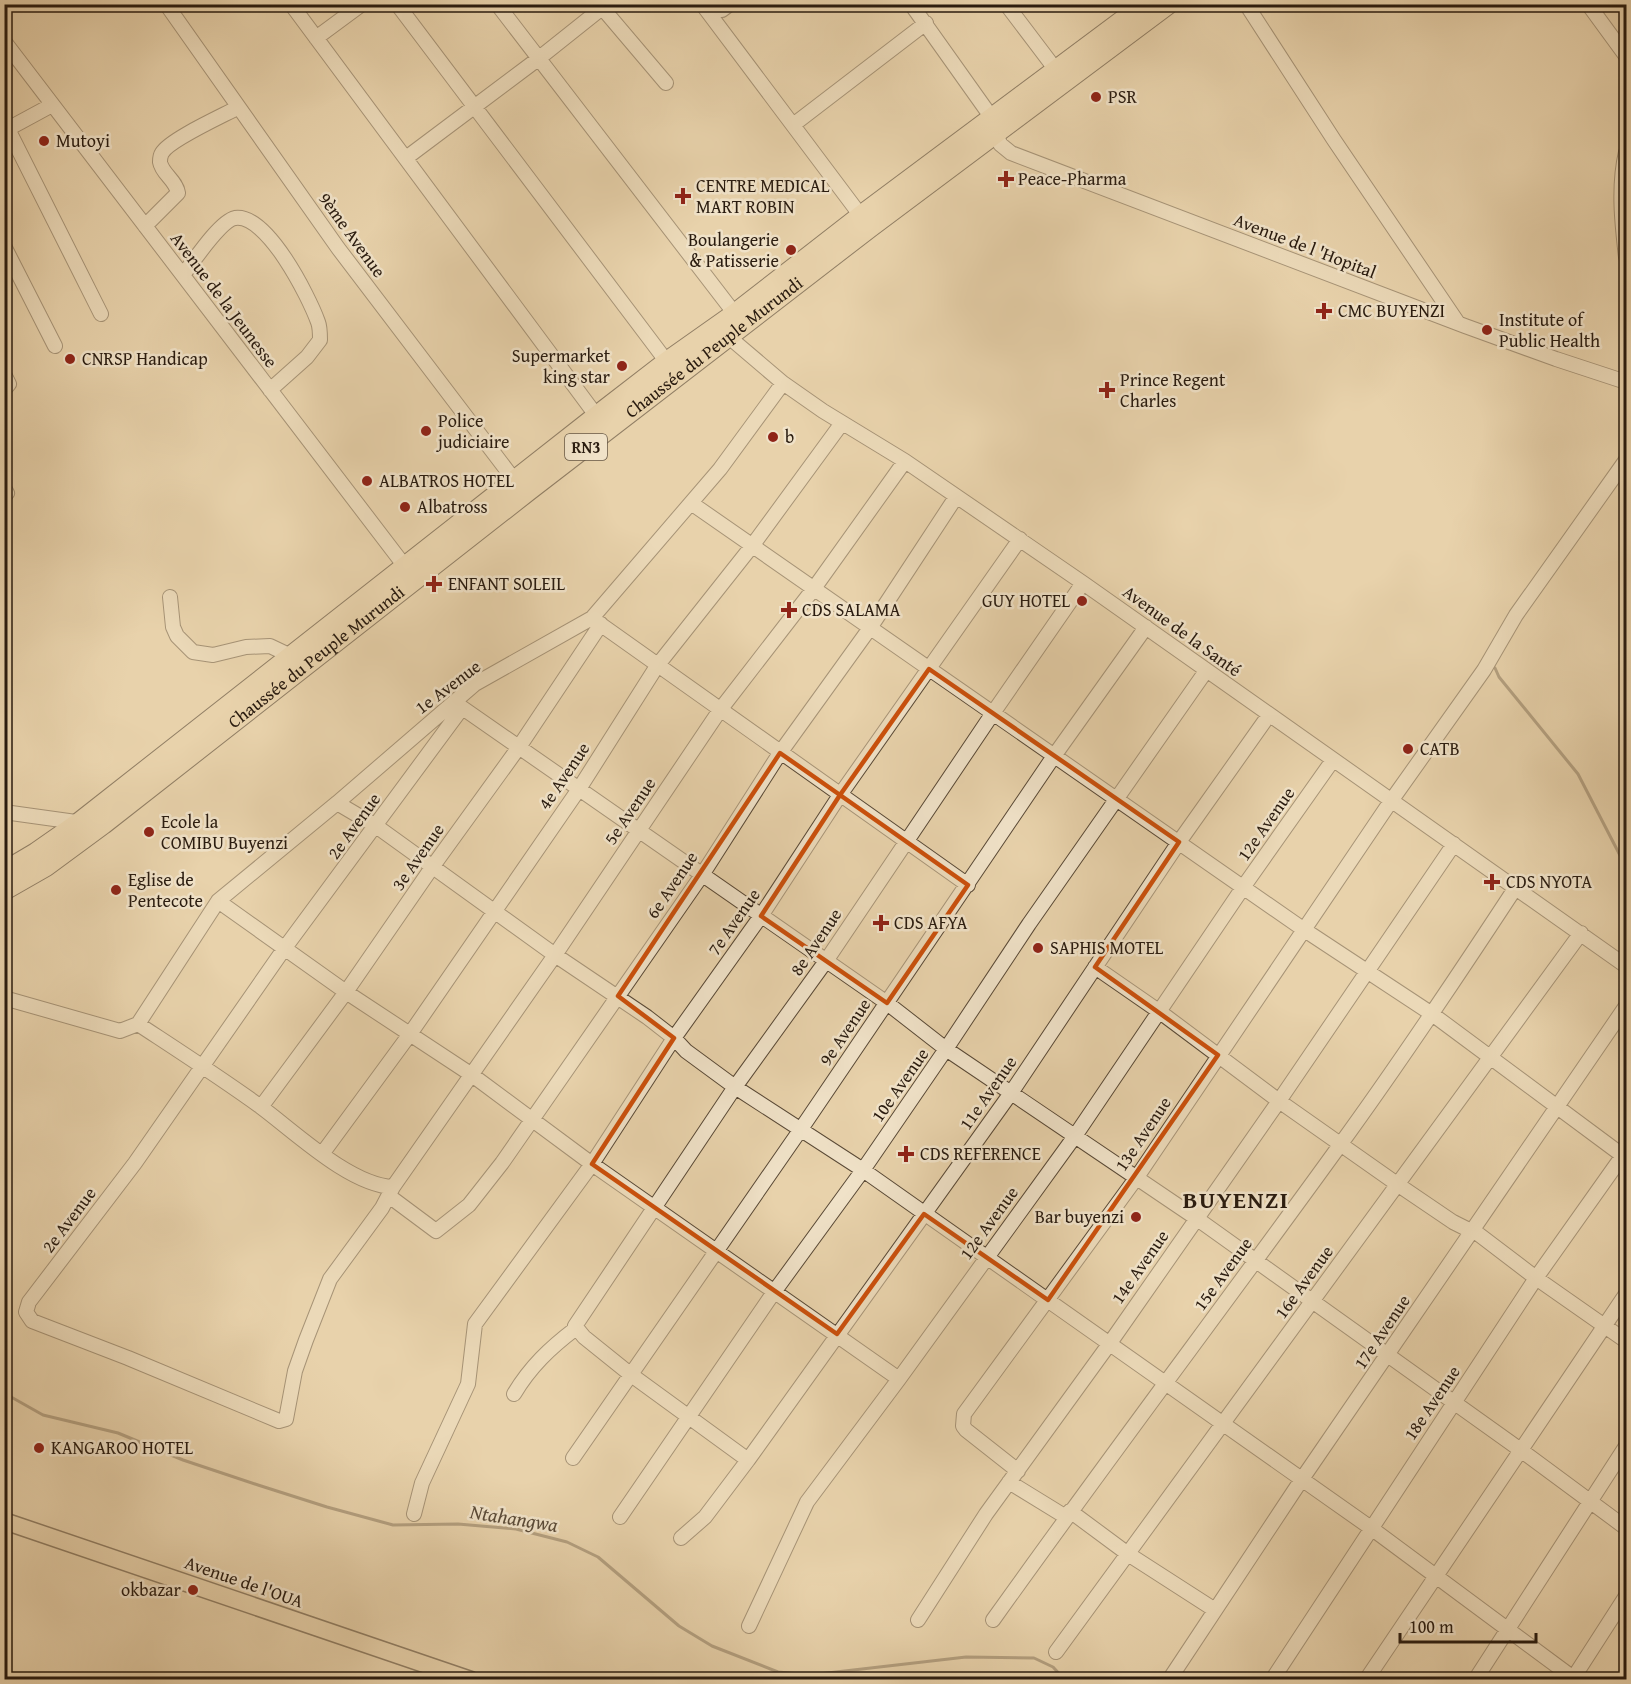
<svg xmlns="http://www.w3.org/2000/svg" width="1631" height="1684" font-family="'Gentium Book Plus',serif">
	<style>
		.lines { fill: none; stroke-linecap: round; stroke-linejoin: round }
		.stream { stroke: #75644d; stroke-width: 3 }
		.minor-casing { stroke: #594936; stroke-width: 16 }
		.major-casing { stroke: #291b0f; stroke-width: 19 }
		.highway-casing { stroke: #291b0f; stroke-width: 22 }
		.minor { stroke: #f0e2c8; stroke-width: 14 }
		.major { stroke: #e8d2ab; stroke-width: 16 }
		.highway { stroke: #e8d2ab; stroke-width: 20 }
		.marked { fill: none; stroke: #cb500c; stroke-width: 4.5; stroke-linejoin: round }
		.poi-dot { fill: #8f2418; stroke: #f0e2c8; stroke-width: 2 }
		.labels { text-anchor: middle; stroke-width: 5; stroke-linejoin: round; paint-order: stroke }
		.shield { fill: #f0e2c8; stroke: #655746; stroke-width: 1.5 }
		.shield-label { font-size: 16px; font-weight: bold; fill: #291b0f }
		.poi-label { font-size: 18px; fill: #291b0f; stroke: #f0e2c8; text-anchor: start }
		.street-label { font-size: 18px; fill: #291b0f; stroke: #f0e2c8 }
		.water-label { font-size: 20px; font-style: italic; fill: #5b4b38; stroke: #f0e2c8 }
		.district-label { font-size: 24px; font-weight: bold; letter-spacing: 1.5px; fill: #291b0f; stroke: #f0e2c8 }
	</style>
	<rect width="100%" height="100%" fill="#e8d2ab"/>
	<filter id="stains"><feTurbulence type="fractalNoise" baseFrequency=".00333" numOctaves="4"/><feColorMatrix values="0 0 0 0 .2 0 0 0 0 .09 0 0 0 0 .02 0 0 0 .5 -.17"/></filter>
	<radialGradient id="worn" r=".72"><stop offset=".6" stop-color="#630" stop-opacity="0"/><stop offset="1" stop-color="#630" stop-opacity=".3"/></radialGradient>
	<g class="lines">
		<path class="stream" d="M1495,668L1499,677L1578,774L1626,867
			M4,1393L43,1415L118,1433L183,1460L258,1485L327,1507L393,1525L458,1524L516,1529L567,1542L598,1557L679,1626L712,1646L778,1672L810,1675L966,1657L1034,1658L1053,1667L1065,1680"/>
		<defs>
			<path id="minor" d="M166,4L338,248L515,481
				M291,4L601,422
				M397,4L667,362
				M497,4L735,314
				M599,4L666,83
				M702,4L861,216
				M911,4L992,118L1000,144L1011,153L1465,326L1556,359L1626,382
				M1006,4L1056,70
				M1246,4L1334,140L1458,323
				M1527,4H1537
				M1588,4L1626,56
				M722,10L730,4
				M316,38L362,4
				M4,41L410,573
				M793,125L926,23
				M8,129L101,314
				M4,131L52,105
				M1626,152C1618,186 1622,223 1626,257
				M406,158L538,59L607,4
				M145,226L178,193C176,180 162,174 160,162C160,159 160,156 162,153C169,140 222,116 237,108
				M4,246L55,346
				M183,275C193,262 220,221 235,218C267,213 309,297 318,322C320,327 320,334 320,340L307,357L270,390
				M723,332L783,383L823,411L905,461L1083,583L1626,966
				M4,374L9,384L4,390
				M4,488L7,493L4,496
				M691,503L1303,929L1432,1014L1626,1158
				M170,597L173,627L177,636L193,652L213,655L246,647L270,646L291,656
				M593,619L968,885
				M454,702L887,1003L946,1049L1196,1218L1522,1451L1626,1528
				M462,708L284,949L135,1163L29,1302L26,1312L32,1321L128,1358L279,1421L286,1419L295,1371L306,1340L330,1279L382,1208L393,1187L555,955L720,710L815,587L905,461
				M337,803L376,826L555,955L647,1017L674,1038L686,1051L735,1087L863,1170L1371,1528L1576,1680
				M4,812L83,823
				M218,901L346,992L472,1075L592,1164L899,1379
				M1095,967L1160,1012L1279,1101L1397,1184L1453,1222L1467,1229L1473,1230L1536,1278L1626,1341
				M4,998L120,1031L138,1024C179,1051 221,1078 261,1107C296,1133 350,1185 393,1187
				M138,1024L218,901L337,803L475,684L592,618L720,469L783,383
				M261,1107L346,992L433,866L519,747L601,624
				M322,1154L410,1034L579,789L657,666L752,546L842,423
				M389,1196L436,1231L469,1205L502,1163L702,875L780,753L870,628L956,497
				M514,1394C530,1367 550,1348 575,1329
				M573,1458L801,1129L1054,756L1146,627
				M748,1460L630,1374L584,1337L575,1326L735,1087L826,961L993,713L1083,583
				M1018,1471L966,1430L963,1426L964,1414L1137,1177L1391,801L1484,670L1516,615L1626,460
				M1009,1482L1066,1517
				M1070,1511L1128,1554L1215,1610
				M414,1514L422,1483L468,1384L475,1324L592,1164L674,1038L761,916L840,795L1020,539
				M620,1517L774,1292L863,1170L946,1049L1029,924L1206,671
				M681,1538L705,1517L748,1460L1011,1093L1179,842L1269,715
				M918,1620L986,1514L1110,1343L1279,1101L1454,844
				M993,1620C1107,1460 1225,1304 1340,1145C1401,1061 1459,974 1516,887
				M749,1626L807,1502L899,1379L1075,1136L1244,886L1333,760
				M1056,1652L1581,933
				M1169,1680L1302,1479L1626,1006
				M1272,1680L1536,1278L1626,1151
				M1366,1680L1626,1294
				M1475,1680L1626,1446
				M1572,1680L1626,1596"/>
			<path id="major" d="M4,1521L471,1680"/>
			<g id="highway">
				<path d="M4,872L36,853L79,823L597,416L667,362L735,314L861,216L1145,4"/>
				<path id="s1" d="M4,890L46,866L103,824L529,490L870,227L1168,4"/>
			</g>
		</defs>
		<use href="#minor" class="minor-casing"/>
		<use href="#major" class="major-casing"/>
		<use href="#highway" class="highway-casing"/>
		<use href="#minor" class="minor"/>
		<use href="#major" class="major"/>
		<use href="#highway" class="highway"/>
	</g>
	<path d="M0 0H1631V1684H0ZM929,669L1179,842L1095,967L1218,1055L1048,1300L924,1214L837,1334L592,1164L674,1038L618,996L780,753L840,795L761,916L887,1003L968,885L840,795Z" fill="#e8d2ab" fill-opacity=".55" fill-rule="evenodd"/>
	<path class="marked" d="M929,669L1179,842L1095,967L1218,1055L1048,1300L924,1214L837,1334L592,1164L674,1038L618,996L780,753L840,795L761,916L887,1003L968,885L840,795Z"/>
	<g class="poi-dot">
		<circle cx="1096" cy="97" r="6"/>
		<circle cx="44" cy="141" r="6"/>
		<path d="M1003 170h6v6h6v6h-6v6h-6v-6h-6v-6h6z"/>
		<path d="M680 187h6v6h6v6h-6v6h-6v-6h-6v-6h6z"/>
		<circle cx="791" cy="250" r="6"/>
		<path d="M1321 302h6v6h6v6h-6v6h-6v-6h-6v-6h6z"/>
		<circle cx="1487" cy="330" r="6"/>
		<circle cx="70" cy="359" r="6"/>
		<circle cx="622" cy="366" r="6"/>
		<path d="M1104 381h6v6h6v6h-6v6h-6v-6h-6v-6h6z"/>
		<circle cx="426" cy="431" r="6"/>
		<circle cx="773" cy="437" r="6"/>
		<circle cx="367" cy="481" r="6"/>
		<circle cx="405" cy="507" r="6"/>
		<path d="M431 575h6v6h6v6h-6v6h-6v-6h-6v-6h6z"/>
		<circle cx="1082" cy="601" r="6"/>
		<path d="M786 601h6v6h6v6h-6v6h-6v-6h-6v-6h6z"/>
		<circle cx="1408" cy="749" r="6"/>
		<circle cx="149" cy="832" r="6"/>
		<path d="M1489 873h6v6h6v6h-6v6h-6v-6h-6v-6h6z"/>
		<circle cx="116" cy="890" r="6"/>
		<path d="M878 914h6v6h6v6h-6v6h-6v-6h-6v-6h6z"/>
		<circle cx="1038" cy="948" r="6"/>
		<path d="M903 1145h6v6h6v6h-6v6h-6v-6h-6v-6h6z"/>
		<circle cx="1136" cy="1217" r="6"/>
		<circle cx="39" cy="1448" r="6"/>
		<circle cx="193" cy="1590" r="6"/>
	</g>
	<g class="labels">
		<rect class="shield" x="565" y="434" width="42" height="26" rx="4.5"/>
		<g class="shield-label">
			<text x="586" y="453">RN3</text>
		</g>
		<g class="poi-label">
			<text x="1108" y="103">PSR</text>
			<text x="56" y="147">Mutoyi</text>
			<text x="1018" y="185">Peace-Pharma</text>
			<text x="696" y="192">CENTRE MEDICAL<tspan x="696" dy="21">MART ROBIN</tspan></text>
			<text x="779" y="246" text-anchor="end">Boulangerie<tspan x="779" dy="21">&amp; Patisserie</tspan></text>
			<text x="1338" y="317">CMC BUYENZI</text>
			<text x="1499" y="326">Institute of<tspan x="1499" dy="21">Public Health</tspan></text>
			<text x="610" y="362" text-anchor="end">Supermarket<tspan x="610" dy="21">king star</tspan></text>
			<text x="82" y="365">CNRSP Handicap</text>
			<text x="1120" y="386">Prince Regent<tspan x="1120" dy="21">Charles</tspan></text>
			<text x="438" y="427">Police<tspan x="438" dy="21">judiciaire</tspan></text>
			<text x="785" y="443">b</text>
			<text x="379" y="487">ALBATROS HOTEL</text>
			<text x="417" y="513">Albatross</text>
			<text x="448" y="590">ENFANT SOLEIL</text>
			<text x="1070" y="607" text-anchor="end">GUY HOTEL</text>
			<text x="802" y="616">CDS SALAMA</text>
			<text x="1420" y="755">CATB</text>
			<text x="161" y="828">Ecole la<tspan x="161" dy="21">COMIBU Buyenzi</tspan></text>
			<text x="128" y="886">Eglise de<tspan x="128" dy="21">Pentecote</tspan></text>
			<text x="1506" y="888">CDS NYOTA</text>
			<text x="894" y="929">CDS AFYA</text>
			<text x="1050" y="954">SAPHIS MOTEL</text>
			<text x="920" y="1160">CDS REFERENCE</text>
			<text x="1124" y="1223" text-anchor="end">Bar buyenzi</text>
			<text x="51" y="1454">KANGAROO HOTEL</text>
			<text x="181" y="1596" text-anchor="end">okbazar</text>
		</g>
		<g class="street-label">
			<text transform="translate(352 235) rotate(54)" y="6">9ème Avenue</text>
			<text transform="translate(1305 246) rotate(21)" y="6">Avenue de l 'Hopital</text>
			<text transform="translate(224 300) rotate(53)" y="6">Avenue de la Jeunesse</text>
			<text dy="6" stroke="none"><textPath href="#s1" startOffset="894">Chaussée du Peuple Murundi</textPath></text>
			<text transform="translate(1182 631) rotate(36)" y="6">Avenue de la Santé</text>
			<text dy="6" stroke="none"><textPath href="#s1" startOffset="390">Chaussée du Peuple Murundi</textPath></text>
			<text transform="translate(448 687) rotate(-37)" y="6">1e Avenue</text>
			<text transform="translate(564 776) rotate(-56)" y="6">4e Avenue</text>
			<text transform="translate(630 811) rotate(-56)" y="6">5e Avenue</text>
			<text transform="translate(1266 824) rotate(-55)" y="6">12e Avenue</text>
			<text transform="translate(354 826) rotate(-54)" y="6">2e Avenue</text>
			<text transform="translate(418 857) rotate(-55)" y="6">3e Avenue</text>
			<text transform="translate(672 885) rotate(-56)" y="6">6e Avenue</text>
			<text transform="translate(734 922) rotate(-55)" y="6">7e Avenue</text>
			<text transform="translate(816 942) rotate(-56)" y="6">8e Avenue</text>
			<text transform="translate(845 1032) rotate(-56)" y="6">9e Avenue</text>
			<text transform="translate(900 1085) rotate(-55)" y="6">10e Avenue</text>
			<text transform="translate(988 1093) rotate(-55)" y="6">11e Avenue</text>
			<text transform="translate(1143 1134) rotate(-56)" y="6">13e Avenue</text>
			<text transform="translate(69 1220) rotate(-53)" y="6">2e Avenue</text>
			<text transform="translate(989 1223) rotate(-54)" y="6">12e Avenue</text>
			<text transform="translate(1140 1267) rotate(-55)" y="6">14e Avenue</text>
			<text transform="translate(1223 1274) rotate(-54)" y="6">15e Avenue</text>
			<text transform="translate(1304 1282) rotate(-54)" y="6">16e Avenue</text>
			<text transform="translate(1382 1332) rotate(-56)" y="6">17e Avenue</text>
			<text transform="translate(1432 1403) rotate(-56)" y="6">18e Avenue</text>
			<text transform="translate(244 1582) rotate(19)" y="6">Avenue de l'OUA</text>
		</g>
		<g class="water-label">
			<text transform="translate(514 1518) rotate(9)" y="7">Ntahangwa</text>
		</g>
		<g class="district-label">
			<text x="1236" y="1208">BUYENZI</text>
		</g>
	</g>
	<rect width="1631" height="1684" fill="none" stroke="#e8d2ab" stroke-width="24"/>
	<rect x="6" y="6" width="1619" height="1672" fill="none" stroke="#291b0f" stroke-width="3"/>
	<rect x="12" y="12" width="1607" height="1660" fill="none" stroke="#291b0f" stroke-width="1.5"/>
	<path d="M1400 1633v9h136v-9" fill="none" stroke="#291b0f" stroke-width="3"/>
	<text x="1409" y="1633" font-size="18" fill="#291b0f" stroke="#f0e2c8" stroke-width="4.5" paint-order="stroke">100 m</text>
	<rect width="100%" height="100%" filter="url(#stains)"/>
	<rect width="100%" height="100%" fill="url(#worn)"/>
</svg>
